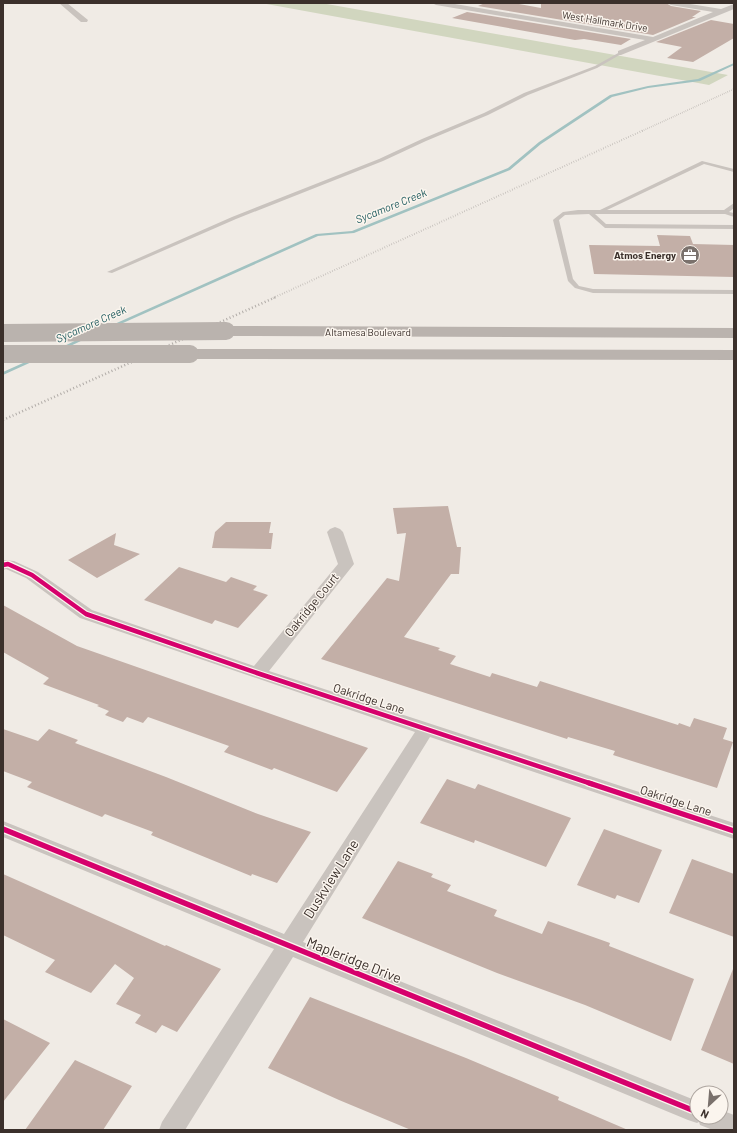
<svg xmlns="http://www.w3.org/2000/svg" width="737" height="1133" font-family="Barlow,sans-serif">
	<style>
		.green { fill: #d1d6bf }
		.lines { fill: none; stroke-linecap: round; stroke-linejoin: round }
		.stream { fill: #a1c2c1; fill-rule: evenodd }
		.building { fill: #c3afa7 }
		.lane { fill: #c9c3be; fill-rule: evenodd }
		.street { fill: #c9c3be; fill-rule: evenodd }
		.secondary { fill: #bab3ae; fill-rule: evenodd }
		.rail-far2 { stroke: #b1aca8; stroke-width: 1.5; stroke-dasharray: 0.5 1.5; stroke-linecap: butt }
		.rail-far1 { stroke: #b1aca8; stroke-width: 2; stroke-dasharray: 0.5 2; stroke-linecap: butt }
		.rail { stroke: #b1aca8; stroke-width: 2.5; stroke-dasharray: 1 2.5; stroke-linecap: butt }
		.secondary-bridge { stroke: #bab3ae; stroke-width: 18 }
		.cycleway-far1-casing { stroke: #fbf5ee; stroke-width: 7 }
		.cycleway-casing { stroke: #fbf5ee; stroke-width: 8 }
		.cycleway-far1 { stroke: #d6006c; stroke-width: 4.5 }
		.cycleway { stroke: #d6006c; stroke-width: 5.5 }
		.labels { text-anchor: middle; stroke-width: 3; stroke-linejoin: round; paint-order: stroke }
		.far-street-label { font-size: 10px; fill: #3b302b; stroke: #fbf5ee }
		.far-poi-label { font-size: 10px; font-weight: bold; fill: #3b302b; stroke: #fbf5ee; text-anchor: end }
		.far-water-label { font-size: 11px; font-style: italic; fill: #1f5a5e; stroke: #fbf5ee }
		.street-label { font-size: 12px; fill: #3b302b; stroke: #fbf5ee }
		.near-street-label { font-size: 14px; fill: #3b302b; stroke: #fbf5ee }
	</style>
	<rect width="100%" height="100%" fill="#f0ebe5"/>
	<path class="green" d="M261,3H321L728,75L709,85Z"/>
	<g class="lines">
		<path class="stream" d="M734,63V65L700,81L648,88L612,97L541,144L510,170L354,233L318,236L114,327H112L110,326L316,234L352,231L508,168L539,142L610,95L648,86L698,79Z
			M81,338H85V339L64,349H62L60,348Z
			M32,359H36V360L3,375V372Z"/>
	</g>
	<path class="building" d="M485,3L519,4L541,8V3H666L671,6L701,11L692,17H696L653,35L478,6Z
		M467,12L631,39L621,45L584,39L575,40L452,18Z
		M711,20L734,24V38L693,62L667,58L682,47L656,42Z
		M657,235L690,236L693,244L734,245V277L594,274L589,245L660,246Z
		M448,506L457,547H461L459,574H451L404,637L440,648L438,650L456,656L450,664L490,677L492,673L537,687L540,681L678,725L679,723L690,727L694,718L727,728L723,739L733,742L717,788L613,755L615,751L568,737L567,739L321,659L387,578L399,581L406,533L397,534L393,508Z
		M226,522H271L269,533H273L271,549L212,548L215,532Z
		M116,533L114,545L140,554L97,578L68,560Z
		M179,567L226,582L231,577L257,586L253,590L268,595L238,628L215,620L212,624L144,600Z
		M3,605L77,646L368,748L337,792L274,768L272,770L224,752L229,746L148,717L143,723L127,717L123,722L105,715L109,711L97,706L99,705L43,684L49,678L3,652Z
		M3,729L38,741L49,729L78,740L75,743L166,777L258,814L311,832L277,883L252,874L251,876L151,835L153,832L105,814L102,817L27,787L32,782L3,771Z
		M447,779L475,789L478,784L571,818L546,867L475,840L474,843L420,823Z
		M604,829L662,850L639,903L617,895L615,899L577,885Z
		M692,859L734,874V937L669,913Z
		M398,861L433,874L431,877L451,885L447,891L497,910L494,916L542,934L548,921L610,943L609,946L694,979L671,1041L585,1005L497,973L362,918Z
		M3,874L165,946L166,945L221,969L177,1032L162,1025L156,1033L135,1023L141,1015L116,1004L134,978L115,964L91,993L45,972L55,960L3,935Z
		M733,969H734V1064L701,1050Z
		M310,997L466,1058L559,1097L558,1100L628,1130H411L339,1100L268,1068Z
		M3,1019L50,1043L3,1102Z
		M75,1060L132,1086L103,1130H25Z"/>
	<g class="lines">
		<path class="lane" d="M620,52L623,53L597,68L528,95L488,115L426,141L383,161L236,219L112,273L107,272L232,217L379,159L422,139L484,113L524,93L595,66Z
			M702,161L734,169V172L704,164L607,210H724L734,203V208L729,212L734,213V217L725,214H595L606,224L734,225V229L605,228L589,214L565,215L559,220L573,279L579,286L593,289L734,290V294L593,293L575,288L568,281L553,220L554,219L563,212L578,210H600Z"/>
		<path class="street" d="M59,3H67L88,20L87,22H81Z
			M432,3H449L653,37L713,12L671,5L667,3H684L721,9L734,4V9L621,55H618V51L645,40L436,5Z
			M335,527L340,529L343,532L354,564L269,671L734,823V839L430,737L303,942L697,1101V1117H721V1110L734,1115V1130H713L700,1125L699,1122L697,1123L688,1120L293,957L185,1130H159L162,1122L274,949L3,837V821L284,934L415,732L80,618L26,578L6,569L3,570V560L14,561L38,572L92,610L254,666L338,564L327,532L330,529Z"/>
		<path class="secondary" d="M226,326L734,328V338L226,336L220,335L218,331L220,327Z
			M190,349L734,350V360L190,359L184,358L181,354L184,350Z"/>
		<path class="rail-far2" d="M642,131L734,89"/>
		<path class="rail-far1" d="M273,298L644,130"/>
		<path class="rail" d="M3,420L276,297"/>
		<path class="secondary-bridge" d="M3,333L226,331
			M3,354H190"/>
		<defs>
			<path id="cycleway-far1" d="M3,565L8,564L32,575L86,614L257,673L592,784"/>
			<path id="cycleway" d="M589,783L734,831
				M3,829L697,1112"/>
		</defs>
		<use href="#cycleway-far1" class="cycleway-far1-casing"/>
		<use href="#cycleway" class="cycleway-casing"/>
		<use href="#cycleway-far1" class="cycleway-far1"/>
		<use href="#cycleway" class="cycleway"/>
	</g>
	<defs>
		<symbol id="office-disc" viewBox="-11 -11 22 22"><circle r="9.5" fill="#7a716c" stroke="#fbf5ee"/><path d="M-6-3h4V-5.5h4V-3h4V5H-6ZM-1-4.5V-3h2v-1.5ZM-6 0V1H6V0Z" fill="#fff"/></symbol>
	</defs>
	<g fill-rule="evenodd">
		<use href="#office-disc" x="679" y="244" width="22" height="22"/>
	</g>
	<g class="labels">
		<g class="far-street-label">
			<text transform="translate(605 21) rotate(9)" y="4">West Hallmark Drive</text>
			<text x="368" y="336">Altamesa Boulevard</text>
		</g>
		<g class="far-poi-label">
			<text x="676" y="259">Atmos Energy</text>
		</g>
		<g class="far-water-label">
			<text transform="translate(391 206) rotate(-22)" y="4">Sycamore Creek</text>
			<text transform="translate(91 324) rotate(-24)" y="4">Sycamore Creek</text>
		</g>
		<g class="street-label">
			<text transform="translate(312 605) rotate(-51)" y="4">Oakridge Court</text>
			<text transform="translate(369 699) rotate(18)" y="4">Oakridge Lane</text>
			<text transform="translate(676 801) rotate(18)" y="4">Oakridge Lane</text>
		</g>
		<g class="near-street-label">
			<text transform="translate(331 879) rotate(-58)" y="5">Duskview Lane</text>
			<text transform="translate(354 960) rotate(22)" y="5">Mapleridge Drive</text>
		</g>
	</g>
	<rect width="737" height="1133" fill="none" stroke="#3b302b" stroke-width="8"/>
	<g transform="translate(709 1105) rotate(206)"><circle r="19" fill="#fbf5ee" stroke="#aea6a0"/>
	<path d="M0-3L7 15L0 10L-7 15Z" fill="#7a716c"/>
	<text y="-6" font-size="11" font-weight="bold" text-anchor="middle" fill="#3b302b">N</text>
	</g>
</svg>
